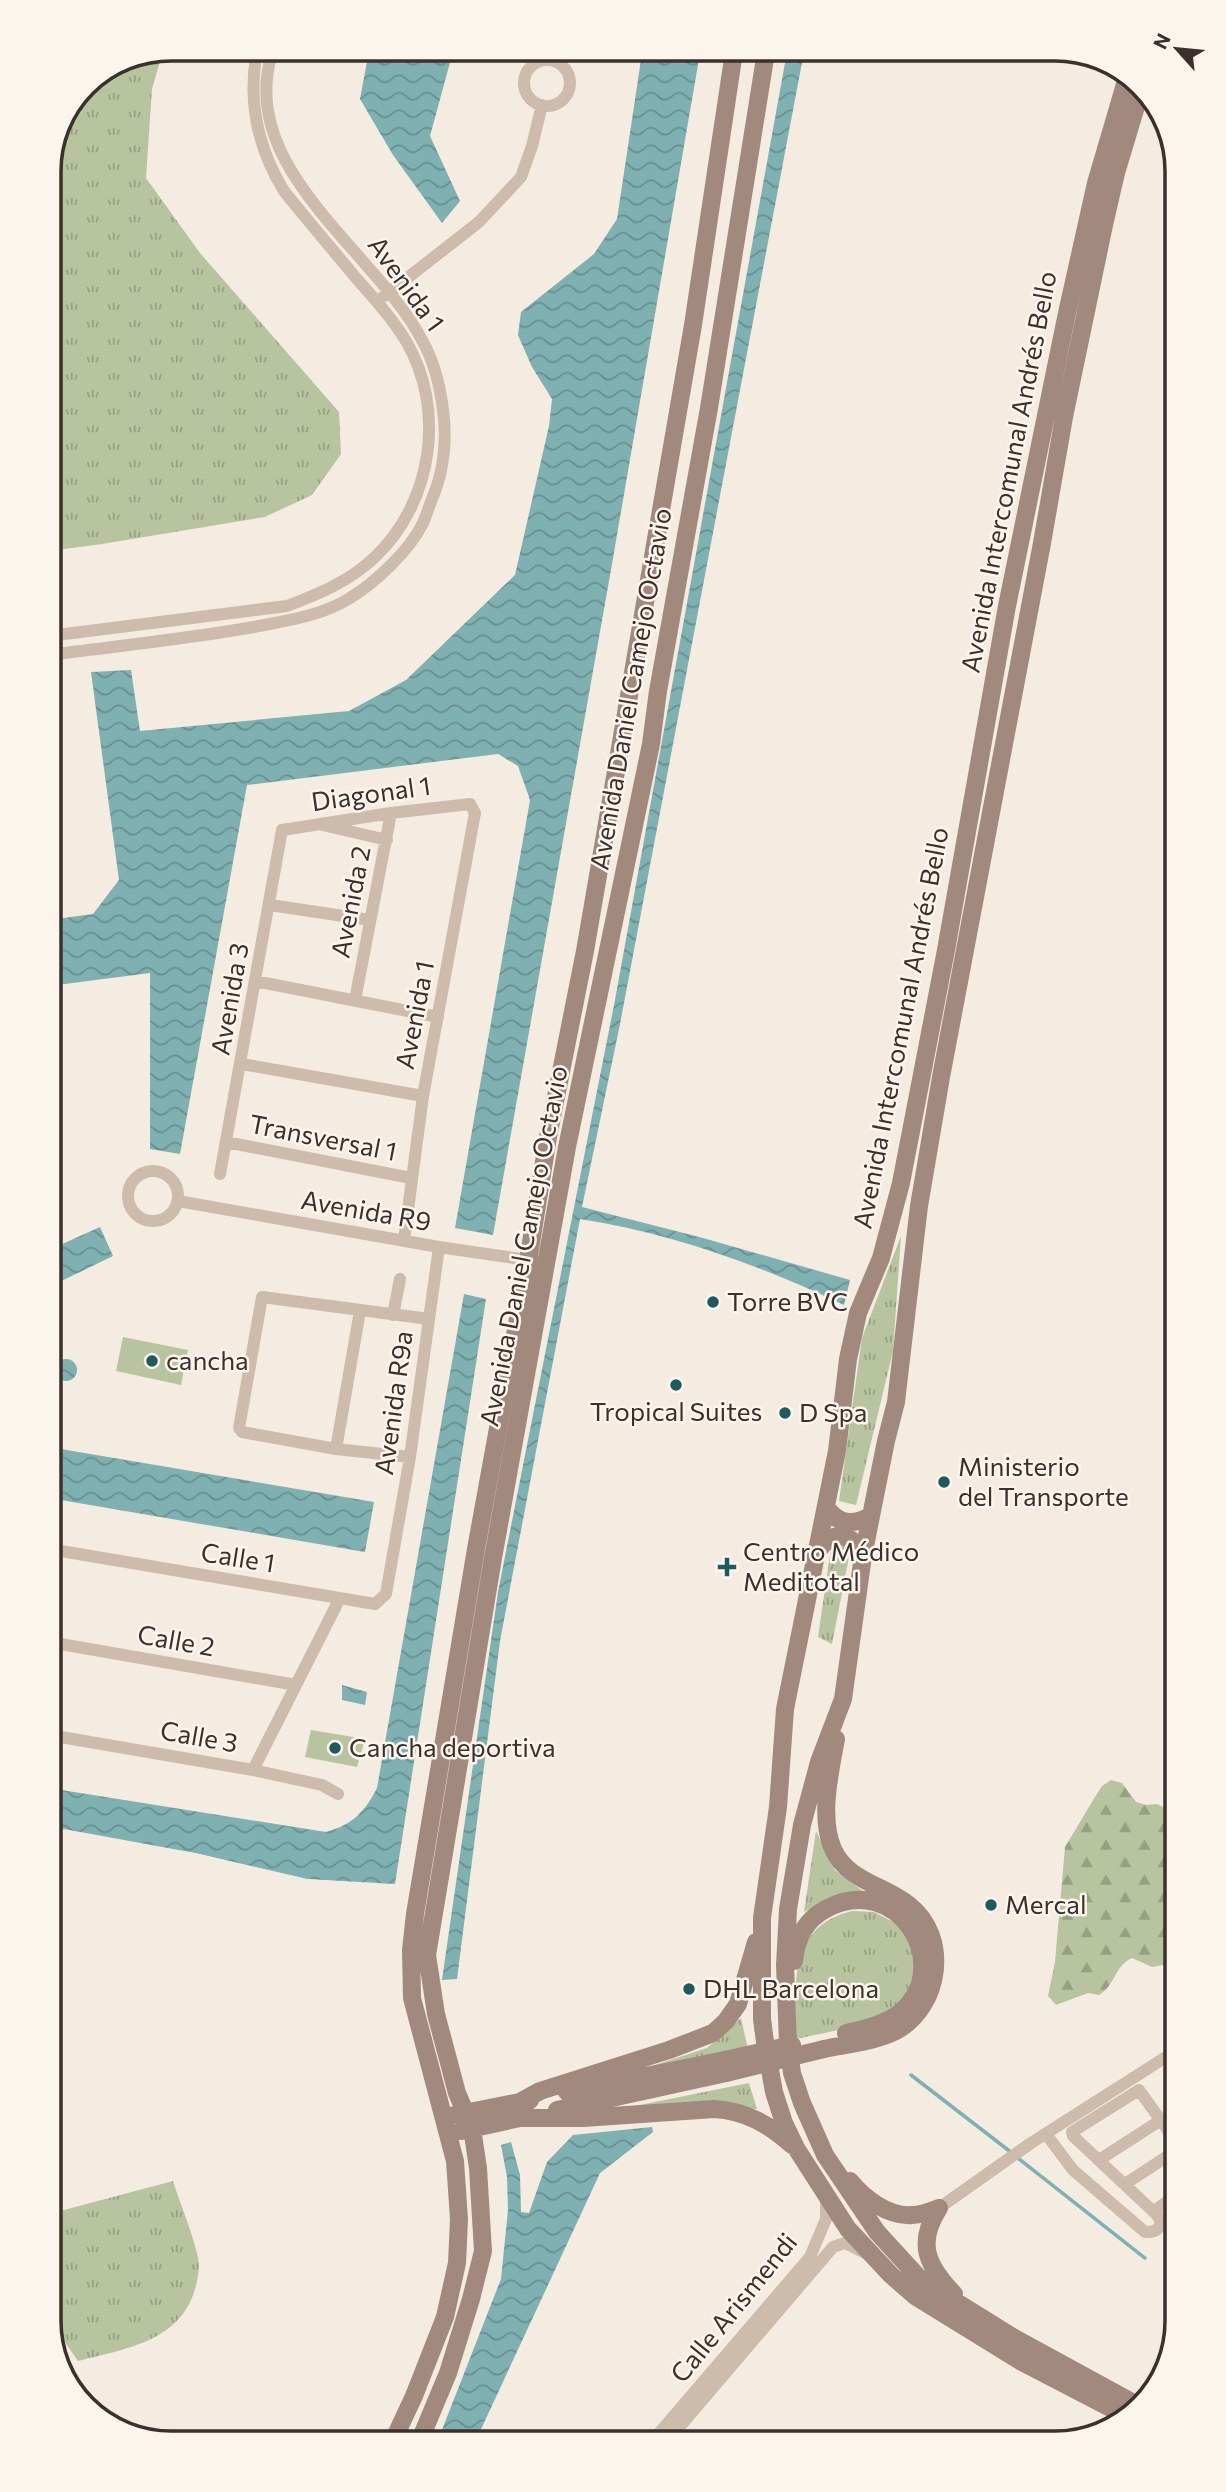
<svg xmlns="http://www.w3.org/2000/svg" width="1226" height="2492" font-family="Commissioner,sans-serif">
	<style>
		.grass { fill: url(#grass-tufts) }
		.forest { fill: url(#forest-firs) }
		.garden { fill: #b8c4a0 }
		.water { fill: url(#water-waves) }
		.pier { fill: #f4ebe1 }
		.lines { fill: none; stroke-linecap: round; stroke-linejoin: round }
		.stream { stroke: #7fb0b2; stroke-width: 3.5 }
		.street { stroke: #cdbbac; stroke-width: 12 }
		.secondary { stroke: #a18a7d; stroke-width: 18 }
		.secondary-bridge { stroke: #a18a7d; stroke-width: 18 }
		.poi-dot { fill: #1f5a5e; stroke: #fbf5ee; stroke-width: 2.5 }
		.labels { text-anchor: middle; stroke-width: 5; stroke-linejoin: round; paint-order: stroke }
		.street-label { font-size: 26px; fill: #3b302b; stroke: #fbf5ee }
		.poi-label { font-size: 26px; fill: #3b302b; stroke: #fbf5ee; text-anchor: start }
		.rim { fill: none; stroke: #3b302b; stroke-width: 3.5 }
	</style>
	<defs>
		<pattern id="grass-tufts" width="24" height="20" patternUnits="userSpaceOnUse" patternTransform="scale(1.75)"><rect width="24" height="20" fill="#b8c4a0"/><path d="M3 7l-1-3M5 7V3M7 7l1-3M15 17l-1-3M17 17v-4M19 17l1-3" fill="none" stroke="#97a083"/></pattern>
		<pattern id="forest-firs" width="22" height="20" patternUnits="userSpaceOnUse" patternTransform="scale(1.75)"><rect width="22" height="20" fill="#b8c4a0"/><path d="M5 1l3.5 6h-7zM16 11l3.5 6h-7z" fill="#97a083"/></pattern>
		<pattern id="water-waves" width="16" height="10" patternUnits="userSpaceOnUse" patternTransform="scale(1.75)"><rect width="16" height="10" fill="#7fb0b2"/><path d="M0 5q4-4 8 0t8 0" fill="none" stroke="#699091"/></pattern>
	</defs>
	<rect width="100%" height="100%" fill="#f4ebe1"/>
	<path class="grass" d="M125,58H161L152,89L146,178L200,253L339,412L341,454L312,495L265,517L102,544L49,551V164L85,85Z
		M901,1236L893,1351L856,1505L839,1501L862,1338Z
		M843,1544L849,1557L832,1644L818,1637L831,1548Z
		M816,1831L835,1870L864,1892L831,1898L804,1912Z
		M853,1911L874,1912L895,1923L913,1943L917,1961L905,1999L872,2023L796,2039C795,1985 788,1925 853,1911Z
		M741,2018L748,2049L633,2072L707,2048Z
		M749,2083L757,2109L625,2108Z
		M173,2181C181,2206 192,2232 198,2257C200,2268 198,2279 195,2289C180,2342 124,2349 78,2361L49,2319V2214Z"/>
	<path class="forest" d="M1111,1780L1122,1783L1136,1802L1146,1805L1157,1804L1177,1814V1962L1152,1967L1132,1958C1115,1965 1115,1986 1099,1995L1088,1993L1056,2005L1048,1996L1055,1962L1065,1847L1095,1797L1102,1786Z"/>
	<path class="garden" d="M123,1337L188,1350L181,1385L116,1371Z
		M311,1730L365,1739L357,1767L305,1757Z"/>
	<path class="water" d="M787,52H804L620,1024L582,1207L703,1238L850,1280L844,1305C760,1265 671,1233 580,1219L500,1641L457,1979L442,1980L498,1592L615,1000Z
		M642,53H700L612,564L493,1235L455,1228L530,800L518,766L498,754L247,785L180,1154L150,1149V973L49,986V920L93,914L119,880L91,672L131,670L140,731L349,711L406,680L515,575L549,426L552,399L532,367L518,335L521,312L594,254L617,219Z
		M452,55L430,136L460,201L442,223L393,155L360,99L368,56Z
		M100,1227L113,1256L49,1287V1250Z
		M464,1294L486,1299L395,1884L307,1879L195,1853L61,1831L49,1859V1788L326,1832C352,1825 365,1812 377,1788Z
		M55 1370a11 11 0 1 1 22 0a11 11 0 1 1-22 0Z
		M49,1447L374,1502L365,1552L49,1498Z
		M342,1685L367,1692L365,1705L342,1700Z
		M652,2127L653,2132L600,2173L476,2440H438L501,2279L508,2210L507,2177L501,2145L511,2142L520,2175L521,2212L529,2213L547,2162L573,2135Z"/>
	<path class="pier" d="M64,1829L195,1853L307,1879L357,1883L356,1886L307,1882L194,1856L65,1832L52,1861L49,1863L61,1830Z"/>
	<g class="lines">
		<path class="stream" d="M911,2075L1012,2153
			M1018,2158L1145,2258"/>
		<path class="street" d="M524 83a23 23 0 1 1 46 0a23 23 0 1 1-46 0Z
			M383,297L479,222L521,177L532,146L542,105
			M49,636L287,606C319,594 350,581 375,557C433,502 446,409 406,341C392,318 373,297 356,278C332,249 308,221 284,191C259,150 248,106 256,57
			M49,655C117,646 186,639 254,627C285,621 322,616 350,598C375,583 410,550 423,523C427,514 430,503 434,494C444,469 447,437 443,410C440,386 434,361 422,340C376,252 239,170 271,57
			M323,825L387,840
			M270,905L370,920
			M255,981L438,1017
			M355,1000L391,813
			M242,1064L423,1096
			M226,1142L411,1178
			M128 1196a25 25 0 1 1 50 0a25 25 0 1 1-50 0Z
			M220,1174L282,830L391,813L470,804L475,813L423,1096L404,1240
			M178,1201L439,1247L535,1261
			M393,1315L400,1279
			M336,1449L360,1311
			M410,1457L336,1449L242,1432L239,1428L262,1297L429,1319
			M49,1549L375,1604L386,1594L410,1457L439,1247
			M49,1642L296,1685
			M49,1735L253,1770L322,1785L338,1794
			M253,1770L340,1598
			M1046,2134L1073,2170L1145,2232C1154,2232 1159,2231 1161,2222L1157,2215L1073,2136L1072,2132L1139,2090L1177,2143
			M1099,2160L1161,2120
			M1125,2184L1177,2150
			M939,2208L1031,2143L1177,2050
			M1154,2211L1177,2195
			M1161,2222L1177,2226
			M655,2438L810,2257L826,2219V2197
			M670,2438L833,2247L845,2243L865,2253"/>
		<path class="secondary" d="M826,1507C838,1524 852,1526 870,1516
			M818,1551C833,1529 852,1532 863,1556
			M794,1961C796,1939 805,1920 826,1909C895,1871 956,1962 901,2012C886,2024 864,2029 846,2033
			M824,2049C847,2044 874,2042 896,2031C941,2006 950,1937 909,1905C884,1885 847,1881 833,1849C819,1817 830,1773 836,1739
			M567,2092L725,2060
			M520,2102L540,2091L669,2050L713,2033L726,2021L738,2004L756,1942
			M557,2110L726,2073
			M454,2115L530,2100
			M519,2118H583L714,2109C746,2111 768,2124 792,2145
			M461,2131L529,2116
			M850,2181C864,2198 888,2217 912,2215C921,2215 931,2211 939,2208
			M939,2208C916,2243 927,2266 954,2294
			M1137,2405L1016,2339L921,2280L877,2232L825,2155L802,2103L792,2073L788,2044L785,1965L788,1909L802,1825L819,1762L843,1699L863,1556L886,1441L896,1402L919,1206L941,1077L1042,543L1064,417L1104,225L1116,173L1141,90
			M1124,2415L1022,2362L915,2296L891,2275L848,2229L796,2148L784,2123L774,2092L765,2042L762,2019V1918L778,1807L785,1709L837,1451L848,1359L858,1313L881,1258L901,1183L946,950L1007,606L1067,313L1096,183L1128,74
			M420,2440L448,2373L471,2299L483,2251L478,2168L472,2128L457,2093L436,2014L427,1955L493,1558L567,1147L651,744L658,691L709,408L766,52
			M393,2441L414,2396L445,2317L457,2263L459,2219L455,2161L412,1998L411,1950L415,1914L476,1549L525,1280L548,1137L585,951L665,487L693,325L734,52"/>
		<path class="secondary-bridge" d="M725,2060L792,2045
			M726,2073L824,2049"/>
	</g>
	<g class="poi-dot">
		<circle cx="713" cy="1302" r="7"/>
		<circle cx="152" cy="1361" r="7"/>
		<circle cx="676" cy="1385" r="7"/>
		<circle cx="785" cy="1413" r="7"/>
		<circle cx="944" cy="1482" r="7"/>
		<path d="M723.5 1556.5h7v7h7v7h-7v7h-7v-7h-7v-7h7z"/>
		<circle cx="335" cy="1748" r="7"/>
		<circle cx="991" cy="1905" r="7"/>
		<circle cx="689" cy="1989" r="7"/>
	</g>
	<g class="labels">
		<g class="street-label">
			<text transform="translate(406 284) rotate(54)" y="9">Avenida 1</text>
			<text transform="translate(1009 472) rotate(-79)" y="9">Avenida Intercomunal Andrés Bello</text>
			<text transform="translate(631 689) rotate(-80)" y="9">Avenida Daniel Camejo Octavio</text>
			<text transform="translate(371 794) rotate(-8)" y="9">Diagonal 1</text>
			<text transform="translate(351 902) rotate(-79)" y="9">Avenida 2</text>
			<text transform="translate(230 999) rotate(-80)" y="9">Avenida 3</text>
			<text transform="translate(415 1015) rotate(-79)" y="9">Avenida 1</text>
			<text transform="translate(901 1028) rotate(-79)" y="9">Avenida Intercomunal Andrés Bello</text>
			<text transform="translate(323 1138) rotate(11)" y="9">Transversal 1</text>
			<text transform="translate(366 1211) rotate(10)" y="9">Avenida R9</text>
			<text transform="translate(524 1246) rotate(-79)" y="9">Avenida Daniel Camejo Octavio</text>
			<text transform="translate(394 1403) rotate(-82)" y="9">Avenida R9a</text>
			<text transform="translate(238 1558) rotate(9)" y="9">Calle 1</text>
			<text transform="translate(176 1641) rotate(10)" y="9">Calle 2</text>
			<text transform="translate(199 1737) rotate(10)" y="9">Calle 3</text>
			<text transform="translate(734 2308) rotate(-51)" y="9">Calle Arismendi</text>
		</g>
		<g class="poi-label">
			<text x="727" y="1311">Torre BVC</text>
			<text x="166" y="1370">cancha</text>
			<text x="676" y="1421" text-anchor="middle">Tropical Suites</text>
			<text x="799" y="1422">D Spa</text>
			<text x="958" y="1476">Ministerio<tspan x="958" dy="30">del Transporte</tspan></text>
			<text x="743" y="1561">Centro Médico<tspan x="743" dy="30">Meditotal</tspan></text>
			<text x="349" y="1757">Cancha deportiva</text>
			<text x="1005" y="1914">Mercal</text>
			<text x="703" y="1998">DHL Barcelona</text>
		</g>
	</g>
	<path d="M0 0H1226V2492H0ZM171 61H1055A110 110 0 0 1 1165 171V2321A110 110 0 0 1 1055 2431H171A110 110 0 0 1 61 2321V171A110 110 0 0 1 171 61Z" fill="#fbf5ee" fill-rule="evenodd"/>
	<path class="rim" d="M171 61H1055A110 110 0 0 1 1165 171V2321A110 110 0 0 1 1055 2431H171A110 110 0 0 1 61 2321V171A110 110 0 0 1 171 61Z"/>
	<g transform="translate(1177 49) rotate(297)" stroke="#fbf5ee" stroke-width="5" paint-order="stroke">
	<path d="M0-5L12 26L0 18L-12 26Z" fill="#3b302b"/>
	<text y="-10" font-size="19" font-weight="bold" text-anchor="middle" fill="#3b302b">N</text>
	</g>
</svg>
